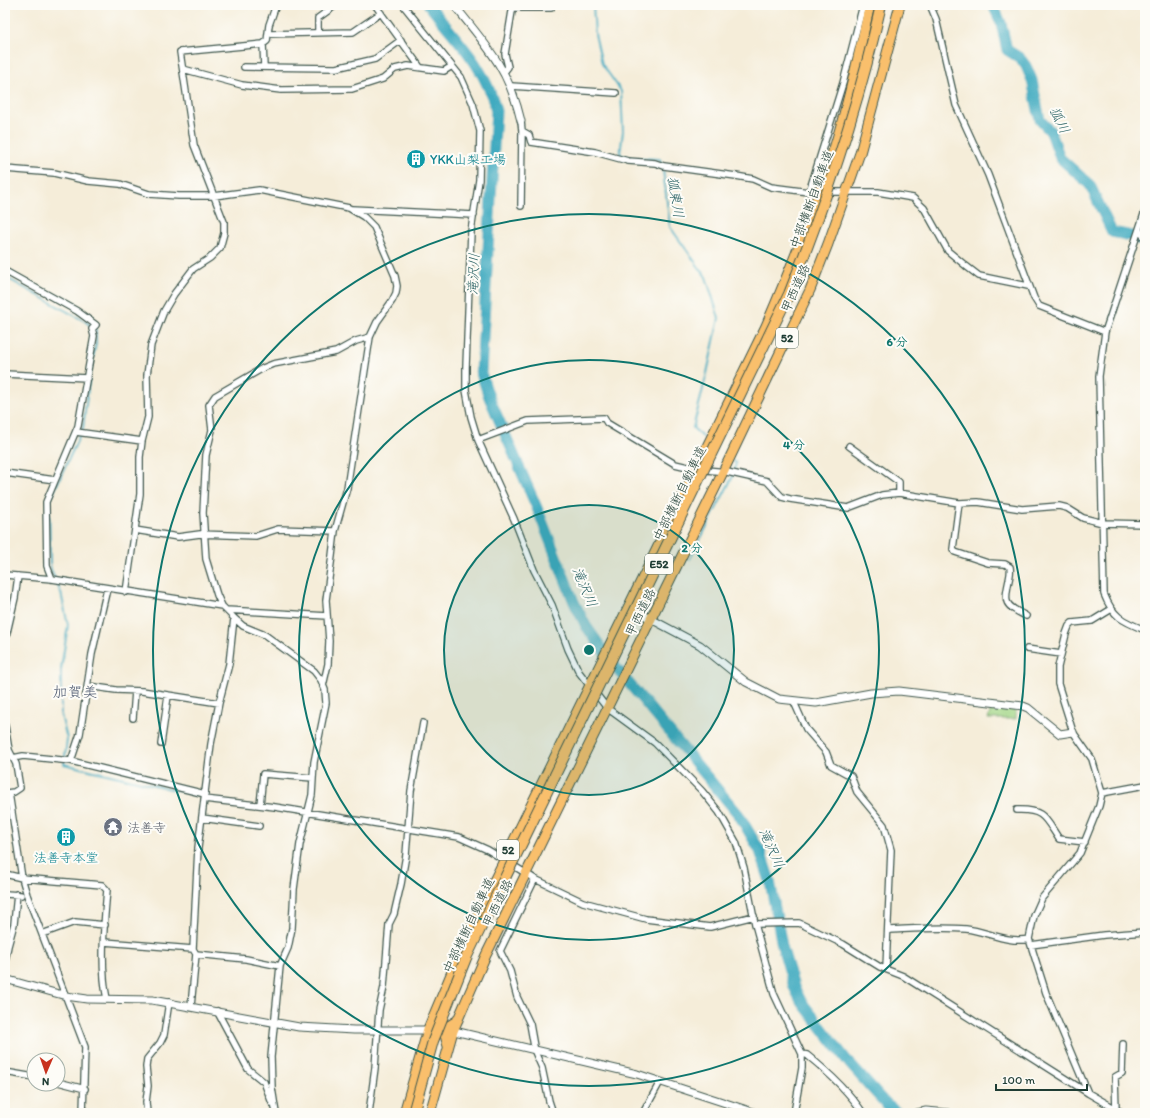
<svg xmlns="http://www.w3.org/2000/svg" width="1150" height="1118" font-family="Itim,'Klee One',sans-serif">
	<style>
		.green { fill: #a1d585; stroke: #60895c }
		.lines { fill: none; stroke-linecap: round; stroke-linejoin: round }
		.stream { stroke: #40aac0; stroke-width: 2 }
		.river { stroke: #40aac0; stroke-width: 11 }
		.minor-casing { stroke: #3f574d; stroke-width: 8 }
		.tertiary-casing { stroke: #3f574d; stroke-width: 9 }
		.trunk-casing { stroke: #3f574d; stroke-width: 11 }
		.minor { stroke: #fff; stroke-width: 5.5 }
		.tertiary { stroke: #fff; stroke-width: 7 }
		.trunk { stroke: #f9bf6c; stroke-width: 9 }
		.motorway-bridge-casing { stroke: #3f574d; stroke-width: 12; stroke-linecap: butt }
		.motorway-bridge { stroke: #f9bf6c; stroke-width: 10 }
		.ring { fill: none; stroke: #0f766e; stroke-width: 2 }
		.labels { text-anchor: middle; stroke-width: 4; stroke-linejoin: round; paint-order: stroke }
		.shield { fill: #fdfcf7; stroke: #62766e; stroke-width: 1 }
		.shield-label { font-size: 12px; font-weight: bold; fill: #1f3d34 }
		.culture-label { font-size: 13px; fill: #0d838f; stroke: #fdfcf7; text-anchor: start }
		.street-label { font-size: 13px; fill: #1f3d34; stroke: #fdfcf7 }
		.worship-label { font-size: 13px; fill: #5b616d; stroke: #fdfcf7; text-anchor: start }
		.water-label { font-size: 14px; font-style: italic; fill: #2b6365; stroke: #fdfcf7 }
		.quarter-label { font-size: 15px; fill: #596479; stroke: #fdfcf7 }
		.centre { fill: #0f766e; stroke: #fdfcf7; stroke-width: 2 }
		.ring-label { font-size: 12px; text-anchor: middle; font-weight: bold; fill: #0f766e; stroke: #fdfcf7; stroke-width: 4; stroke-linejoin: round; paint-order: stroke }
	</style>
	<rect width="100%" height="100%" fill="#fdfcf7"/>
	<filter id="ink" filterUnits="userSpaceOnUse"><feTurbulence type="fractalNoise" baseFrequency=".025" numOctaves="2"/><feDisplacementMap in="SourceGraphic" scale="8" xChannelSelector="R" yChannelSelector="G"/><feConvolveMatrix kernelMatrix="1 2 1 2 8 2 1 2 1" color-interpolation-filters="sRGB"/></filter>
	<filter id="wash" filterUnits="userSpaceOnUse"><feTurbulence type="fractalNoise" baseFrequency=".012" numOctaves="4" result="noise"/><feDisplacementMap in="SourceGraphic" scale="16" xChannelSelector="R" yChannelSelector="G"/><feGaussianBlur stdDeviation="0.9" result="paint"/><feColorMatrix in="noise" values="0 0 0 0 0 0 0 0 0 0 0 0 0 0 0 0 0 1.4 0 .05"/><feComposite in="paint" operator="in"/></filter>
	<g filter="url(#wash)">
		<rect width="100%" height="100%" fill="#f5edd9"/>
		<path class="green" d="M992,705L1016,709V719H988Z"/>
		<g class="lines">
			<path class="stream" d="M593,5L595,34L602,64L621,91L623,131L620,155L632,158L660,159L663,170L670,227L706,277L719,318L707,373L693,428L703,437
				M5,277L86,322L96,330V343L90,372
				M89,380L83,428L49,502L50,567L61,593L68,625L61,669V715L67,739L64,764L196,795
				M690,559L732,478L736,463L733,461"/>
			<path class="river" d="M429,5C456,40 486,66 496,111L481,373L489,397L537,508L574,602L586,626L612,663L739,815L760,851L770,881L782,946L794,987L801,1001L849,1063L885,1103L898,1113
				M993,5L1001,23L1007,50L1020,58L1026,66L1032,80L1040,120L1051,132L1060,158L1090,185L1112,232L1132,236L1145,242"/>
		</g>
	</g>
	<g filter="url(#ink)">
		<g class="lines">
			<defs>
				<path id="minor" d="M375,5L420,67
					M403,5L461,77L473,104L480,131L479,180L471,231L466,367V390L471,417L478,440L514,519L534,570L552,605L568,649L579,672L607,708L655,743L702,791L719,812L736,842L744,868L755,924L774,994L802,1054V1068L794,1113
					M930,5L936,19L956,105L988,175L1034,298L1039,306L1105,332
					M513,8H551V5
					M318,33V18L336,5
					M269,34L353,32L381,13
					M263,44L264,67
					M244,67L336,68L375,59L401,40
					M183,69L242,85L281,90L352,89L383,79L395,69L408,66L444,71L452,66
					M504,72L508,67L505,54L513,5
					M511,86L616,93
					M521,121L522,131L529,135L531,142L595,152L628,161L655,163L664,166L736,176L753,179L771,187L809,192H878L913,198L924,208L948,251L966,266L979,276L1028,286
					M5,169L54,173L88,181L120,184L149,194L179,196H214L259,190L349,208L364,217L374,227L395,276L397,286L396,293L392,301L377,322L370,337L347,488L335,531L332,556L326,600L329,641L328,664L323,686
					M809,192L843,83L863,5
					M521,206L522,131
					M352,209L474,215
					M1145,211L1105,332L1099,376L1104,594C1113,617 1122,621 1145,630
					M1139,230L1145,238
					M5,271L77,311L96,325L92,329L94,336L78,426L46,502L47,566L52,579
					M5,374L87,378
					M76,432L142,441
					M478,440L528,421L604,418L607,423L675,464L696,469L727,472L767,481L782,497L790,499L848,508L882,495L899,493L959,503L978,502L1022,509L1059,506L1067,508L1083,518L1103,523L1145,524
					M849,446L899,482V493
					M5,473L55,480
					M959,503L953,549L955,552L988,563L1005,564L1010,567C1011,572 1010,575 1009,580C1004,603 1004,605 1026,616
					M135,530L178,537L200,534L256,536L278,529L335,531
					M5,575L52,579L222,606
					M126,592L140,494V457L142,441L148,417L147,375L151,345L164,311L174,294L193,269L210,258L220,248L224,233V222L194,145L180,52L263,44L267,41L269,25L276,5
					M226,610L327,616
					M5,641L15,598L18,576
					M1027,649L1061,654
					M88,686L116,690L142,691L219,703
					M794,702L806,729L826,752L831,765L851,776L857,792L884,825L891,850L886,969
					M133,718L135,691
					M5,726L9,750L16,764L20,788L14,792L6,793
					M161,744L168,696
					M13,758L23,756L71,761L205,794
					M71,761L80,734L92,654L107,589
					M9,793L22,878L27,895L85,1047L83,1113
					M1102,793L1145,785
					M204,799L275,807L459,837L488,850L535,879L583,902L646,919L710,927L754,916
					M260,805L263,774L313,778
					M1017,810C1044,809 1045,818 1059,839L1085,842
					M202,818L259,826
					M5,874L22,878L102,885L107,890C104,923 100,967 107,999
					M535,879L500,951L510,971L517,997L530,1024L535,1052L542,1068L549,1101L553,1113
					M5,894L21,895
					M755,924L799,923L843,944L880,967L903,976L1088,1093L1123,1113
					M889,930C914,929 940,927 966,929C987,931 1007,944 1029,939
					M42,934L75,922L105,925
					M104,942L193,949
					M1031,945L1104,935L1145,932
					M5,947L8,946L14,924L17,894
					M196,954L246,959L280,966
					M5,961L8,946
					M191,1006L196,954L193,949L198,848L211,744L219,703L229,664L234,618
					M217,1011L248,1069L264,1082L272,1103
					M802,1054L807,1055C828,1072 848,1090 863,1113
					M5,1072L34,1077
					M58,1082L85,1089
					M1088,1093L1046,993L1029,939L1034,916L1042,898L1080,853L1099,806L1102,793L1092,759L1073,732L1058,684V667L1066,634L1069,626L1072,623L1092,621L1110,610
					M1116,1110L1115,1077L1122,1073L1123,1044
					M147,1113L146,1102L148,1086L146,1067L147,1059L160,1043L164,1035L169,1002
					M276,1113L272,1088L271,1057L280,966L288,948L292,928L294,889L300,844L312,795L314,762L326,703L325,690L321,680L314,671L265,635L243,626L234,618L222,606L217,595L206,559L203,513L206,455L212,430L209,405L215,396L263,368L273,364L336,352L356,341L370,337
					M369,1113L375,1068L379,1010L384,987L389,924L394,914L401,884L406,855L411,791L423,723
					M643,1113L660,1082"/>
				<path id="tertiary" d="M454,5C487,46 509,69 521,121
					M632,609L700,645L746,682L779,699L816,703L871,693L899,691L1023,706L1028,708L1060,734L1073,732
					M5,979L66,996L87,999L152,1000L299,1027L354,1030H431
					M450,1030L637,1074L756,1113
					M917,1113L926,1111L949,1113"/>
				<path id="trunk" d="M448,1046L445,1035L442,1030L458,1020
					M404,1113L428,1029L467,936L766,326C789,272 812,217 830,161C847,110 858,57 870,5
					M430,1113L453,1031L486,955L723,472L810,290L828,244L860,153L900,5"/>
			</defs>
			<use href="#minor" class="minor-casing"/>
			<use href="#tertiary" class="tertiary-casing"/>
			<use href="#trunk" class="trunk-casing"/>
			<use href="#minor" class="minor"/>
			<use href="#tertiary" class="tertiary"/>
			<use href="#trunk" class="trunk"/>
			<defs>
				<path id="motorway-bridge" d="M413,1113L433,1041L466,958L789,294C827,199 859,104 881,5"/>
			</defs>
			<use href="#motorway-bridge" class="motorway-bridge-casing"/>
			<use href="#motorway-bridge" class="motorway-bridge"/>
		</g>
	</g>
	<circle cx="589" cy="650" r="145" fill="#0f766e" fill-opacity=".12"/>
	<g class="ring">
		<circle cx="589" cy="650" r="145"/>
		<circle cx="589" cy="650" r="290"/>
		<circle cx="589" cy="650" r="436"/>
	</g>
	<defs>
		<symbol id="building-disc" viewBox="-11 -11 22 22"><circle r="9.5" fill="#0f9aa8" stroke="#fdfcf7"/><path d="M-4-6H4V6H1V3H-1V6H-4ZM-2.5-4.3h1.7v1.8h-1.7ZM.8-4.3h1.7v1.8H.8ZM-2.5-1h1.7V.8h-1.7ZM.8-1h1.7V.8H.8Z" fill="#fff"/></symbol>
		<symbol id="temple-disc" viewBox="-11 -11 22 22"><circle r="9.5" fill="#6b7280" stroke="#fdfcf7"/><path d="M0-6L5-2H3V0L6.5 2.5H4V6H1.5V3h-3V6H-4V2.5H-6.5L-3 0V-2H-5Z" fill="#fff"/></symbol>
	</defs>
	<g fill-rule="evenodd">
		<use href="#building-disc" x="405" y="148" width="22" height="22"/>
		<use href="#temple-disc" x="102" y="816" width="22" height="22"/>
		<use href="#building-disc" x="55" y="826" width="22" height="22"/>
	</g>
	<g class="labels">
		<g class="shield">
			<rect x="776" y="328" width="22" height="20" rx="3"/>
			<rect x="645" y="554" width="28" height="20" rx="3"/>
			<rect x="497" y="840" width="22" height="20" rx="3"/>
		</g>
		<g class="shield-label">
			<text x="787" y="342">52</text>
			<text x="659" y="568">E52</text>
			<text x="508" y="854">52</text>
		</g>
		<g class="culture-label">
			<text x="430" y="164">YKK山梨工場</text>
			<text x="66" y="862" text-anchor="middle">法善寺本堂</text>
		</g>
		<g class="street-label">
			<text transform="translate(811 199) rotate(-70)" y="5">中部横断自動車道</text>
			<text transform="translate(795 288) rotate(-66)" y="5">甲西道路</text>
			<text transform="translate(679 493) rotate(-64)" y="5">中部横断自動車道</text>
			<text transform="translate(640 612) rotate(-64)" y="5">甲西道路</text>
			<text transform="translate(497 903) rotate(-64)" y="5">甲西道路</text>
			<text transform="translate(468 925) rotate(-65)" y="5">中部横断自動車道</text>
		</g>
		<g class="worship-label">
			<text x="127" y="832">法善寺</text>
		</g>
		<g class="water-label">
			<text transform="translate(1060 120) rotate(64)" y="5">狐川</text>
			<text transform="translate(676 197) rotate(81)" y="5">狐東川</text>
			<text transform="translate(473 274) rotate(-87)" y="5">滝沢川</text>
			<text transform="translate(585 587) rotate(67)" y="5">滝沢川</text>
			<text transform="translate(772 848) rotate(66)" y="5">滝沢川</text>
		</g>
		<g class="quarter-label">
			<text x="75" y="697">加賀美</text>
		</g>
	</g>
	<circle cx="589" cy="650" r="6" class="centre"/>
	<g class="ring-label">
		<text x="897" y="346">6 分</text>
		<text x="794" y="449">4 分</text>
		<text x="692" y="552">2 分</text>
	</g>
	<rect width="1150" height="1118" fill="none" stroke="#fdfcf7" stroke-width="20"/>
	<g transform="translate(46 1072) rotate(182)"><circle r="19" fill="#fdfcf7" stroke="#a4b0a9"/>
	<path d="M0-3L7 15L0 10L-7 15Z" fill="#c8321e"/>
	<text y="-6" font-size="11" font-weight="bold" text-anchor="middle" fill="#1f3d34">N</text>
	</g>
	<path d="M996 1084v6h91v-6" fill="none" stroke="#1f3d34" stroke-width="2"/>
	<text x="1002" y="1084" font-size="12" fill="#1f3d34" stroke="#fdfcf7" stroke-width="3" paint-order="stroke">100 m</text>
</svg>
